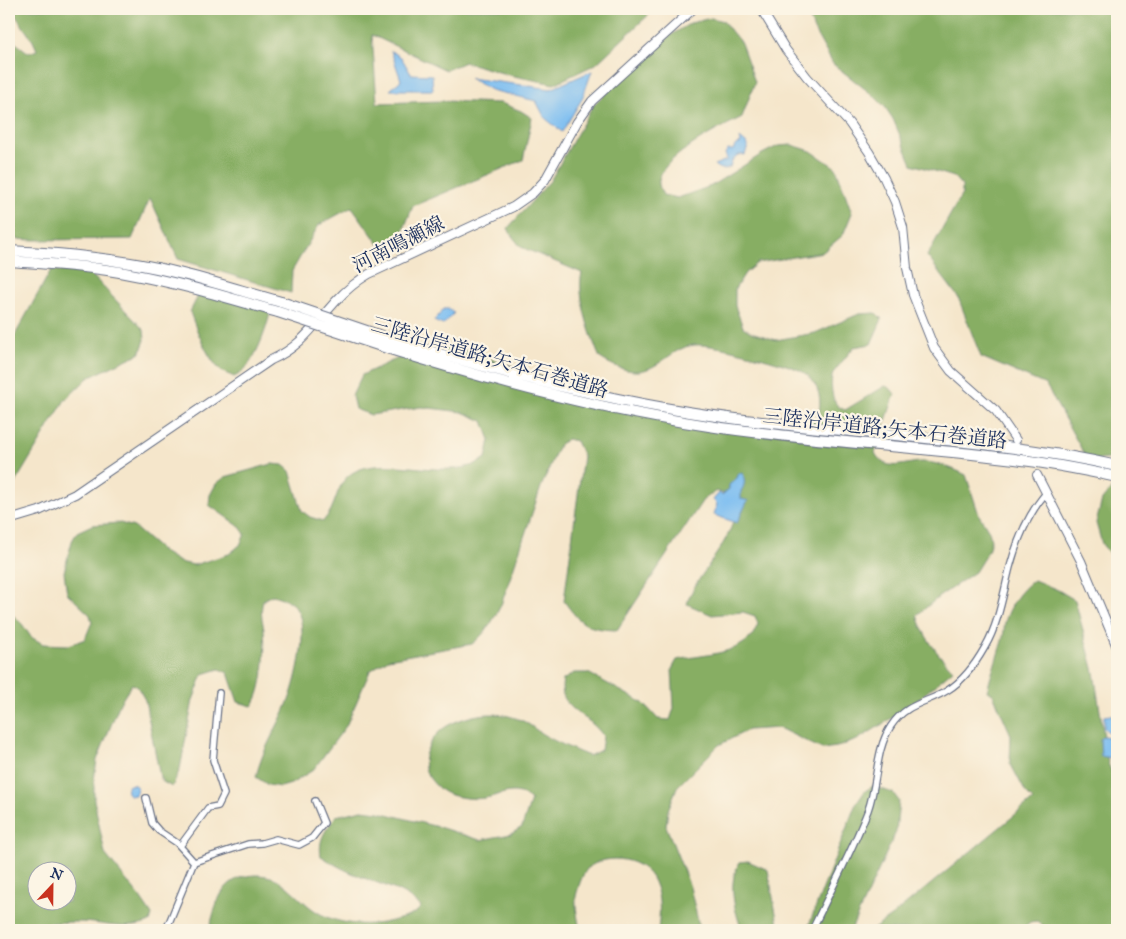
<svg xmlns="http://www.w3.org/2000/svg" width="1126" height="939" font-family="'IM FELL Great Primer','Noto Serif JP',serif">
	<style>
		.forest { fill: #87ae64; stroke: #516e61; fill-rule: evenodd }
		.water { fill: #7bbdf1; stroke: #4b76a8 }
		.lines { fill: none; stroke-linecap: round; stroke-linejoin: round }
		.street-casing { stroke: #676f84; stroke-width: 8 }
		.secondary-casing { stroke: #676f84; stroke-width: 10 }
		.highway-casing { stroke: #676f84; stroke-width: 12 }
		.street { stroke: #fff; stroke-width: 5.5 }
		.secondary { stroke: #fff; stroke-width: 8 }
		.highway { stroke: #fff; stroke-width: 10 }
		.highway-bridge-casing { stroke: #676f84; stroke-width: 12; stroke-linecap: butt }
		.highway-bridge { stroke: #fff; stroke-width: 10 }
		.labels { text-anchor: middle; stroke-width: 4.5; stroke-linejoin: round; paint-order: stroke }
		.street-label { font-size: 20px; fill: #1b2f5e; stroke: #fcf5e5 }
	</style>
	<rect width="100%" height="100%" fill="#fcf5e5"/>
	<filter id="ink" filterUnits="userSpaceOnUse"><feTurbulence type="fractalNoise" baseFrequency=".02" numOctaves="2"/><feDisplacementMap in="SourceGraphic" scale="10" xChannelSelector="R" yChannelSelector="G"/><feConvolveMatrix kernelMatrix="1 2 1 2 8 2 1 2 1" color-interpolation-filters="sRGB"/></filter>
	<filter id="wash" filterUnits="userSpaceOnUse"><feTurbulence type="fractalNoise" baseFrequency=".0096" numOctaves="4" result="noise"/><feDisplacementMap in="SourceGraphic" scale="20" xChannelSelector="R" yChannelSelector="G"/><feGaussianBlur stdDeviation="1.12" result="paint"/><feColorMatrix in="noise" values="0 0 0 0 0 0 0 0 0 0 0 0 0 0 0 0 0 1.4 0 .05"/><feComposite in="paint" operator="in"/></filter>
	<g filter="url(#wash)">
		<rect width="100%" height="100%" fill="#f5e6cb"/>
		<path class="forest" d="M11,9H655L596,64L554,84L509,75L465,62L446,70L372,35L377,103L444,101L501,103L521,111L532,118L523,160L413,206L397,246L381,247L352,207L319,225L292,271L291,293L178,259L150,198L132,239L36,240L9,239V38L29,53L37,50L33,41Z
			M806,9H1117V458L1088,461L1046,385L981,357L958,297L927,256L962,194V186L954,177L912,164L893,119L885,107L874,96L833,64L814,30Z
			M711,18L723,21L741,43L755,82L742,117C723,127 662,156 659,180C658,184 661,191 663,195L678,198L711,186L762,154L778,146L792,145L811,151L836,168L852,213L843,235L823,252L757,263L745,273L735,289V306L743,327L751,332L776,340L815,333L859,314L876,313L882,319L871,344L854,347L833,373C830,381 831,400 838,406C839,407 843,409 845,410L885,386L890,388L895,394L875,453C887,475 905,461 925,462C939,463 954,469 966,475L979,515L989,531L991,540L988,551L975,572L940,596L917,615C923,636 938,655 953,670L908,708L857,740L837,747L822,749L779,728L748,730L719,745L677,787L668,810L666,826L690,887L700,930H658C660,913 661,898 654,882C644,858 607,852 588,868C582,874 578,888 576,896C575,907 578,919 580,930H211L210,927C217,899 223,876 256,875C264,875 275,877 281,882C294,891 303,903 317,912C337,924 365,927 387,922C399,919 414,917 421,907C405,890 381,885 359,876C346,871 333,864 321,856C318,838 326,830 336,816L362,810L379,812L442,828L480,840L511,834L522,827L531,800C515,785 503,795 485,798C474,800 449,797 441,790C428,779 420,767 427,750C435,732 445,725 463,719C483,712 505,712 525,722C532,726 537,731 544,735C558,743 574,750 589,756L601,750L603,736C590,714 556,710 563,680L574,673H588L643,703L658,719L670,720L674,708L672,669L677,660C700,655 733,655 750,638C754,634 756,628 758,624L755,616L743,612L712,615L687,604C692,580 739,534 733,512C732,506 727,500 725,494L716,491L703,500L617,630C587,629 581,625 564,601L583,456L576,441L567,439L559,445L541,487L501,605C493,621 486,633 472,644L388,659L370,671L346,726L313,770L291,784L281,787L268,785L256,777C262,749 279,726 289,700C297,679 309,629 297,610C292,601 281,597 272,595L263,600C260,614 262,617 264,630C266,648 264,692 252,706L238,702L228,673L219,669L203,674L193,700L180,769L172,787L163,782L160,777L145,700L137,686L132,684L120,703L97,760L94,780V800L105,854L139,896L152,915L150,922C127,932 102,922 78,922C55,922 31,924 9,928V611L22,624L31,637L43,644L69,645L85,639L92,622L90,615L67,593L64,572L72,541L77,532L92,525L120,523L134,527L163,552L179,562L194,565L229,554L240,545L245,534L240,527L209,505L210,495L216,484L225,477L272,464L283,465L290,471L302,511L310,517L323,521C337,509 335,483 352,473C385,452 451,485 486,458L490,440L483,421L462,412L421,407L371,415L355,409L352,396L362,375L394,360L422,349L460,348L567,386L624,404L675,417L722,423L780,426L817,420C821,405 822,394 812,380C810,376 802,371 797,369C778,361 713,343 694,345C673,347 660,369 639,371C626,372 611,365 600,358C591,338 576,294 582,273L521,247L512,236L508,228L550,181L594,104L671,35L691,23ZM38,872H68V902H38Z
			M51,270L90,273L144,330L145,340L140,353L88,378L65,400L9,493V346Z
			M217,287L256,298L271,309C267,328 254,369 234,377C231,375 226,374 223,372C210,364 195,327 190,312L201,290Z
			M1117,486V564L1102,544L1096,523L1102,500L1113,487Z
			M1034,580L1058,590L1075,600L1094,672L1108,763L1112,773L1117,776V930H1049L1037,921L1030,922L1021,930H958L947,927H941L940,930H872L892,916L1033,800L1026,793L1010,763L1011,735L993,694L987,691C991,674 997,658 1002,641C1004,635 1004,628 1005,622C1011,604 1019,591 1034,580Z
			M873,786L893,793L899,801L896,832L855,921L851,930H807L855,806L865,791Z
			M748,861L768,870L779,930H742C734,909 727,882 740,862Z"/>
		<path class="water" d="M391,51L401,57L411,74L432,75L433,90H390L401,80Z
			M592,71L582,99L562,132L545,118L536,101L491,90L469,78L551,89Z
			M740,138L748,145L745,155C736,153 732,159 730,167C723,170 720,170 714,165L727,160L725,153L728,150H733L735,146L741,143Z
			M444,309H449L454,313L443,325L434,321Z
			M739,473L743,474C745,481 745,485 741,491V499L749,501L747,502L737,523L714,515L717,504L713,500L719,493L722,495L729,489V485L737,478Z
			M1117,714V733L1108,732L1104,728V716Z
			M1103,736L1117,738V765L1113,762L1111,758L1101,756L1100,739Z
			M126.5 790a5.5 5.5 0 1 1 11 0a5.5 5.5 0 1 1-11 0Z"/>
	</g>
	<g filter="url(#ink)">
		<g class="lines">
			<defs>
				<path id="street" d="M146,798L152,823L159,831L177,843L194,862
					M180,846L208,808L218,806L224,794L213,760L219,693
					M166,930L194,862L248,844L262,843L276,839L299,845L312,838L324,823L315,801
					M812,930C831,890 852,851 868,810C878,783 875,750 891,726C907,702 928,703 948,690C964,680 976,663 985,647C999,623 1003,594 1010,567C1017,541 1028,514 1046,493"/>
				<path id="secondary" d="M761,9L786,50L807,77L849,123L869,152L884,178L895,202L903,227L907,268L913,295L934,348L951,371L996,411L1016,440
					M1037,475L1081,561L1117,647
					M9,520L39,511L75,494L271,360C302,346 314,325 336,301C346,290 357,281 369,274L513,207L533,193L545,180L577,122L592,101L693,9"/>
				<path id="highway" d="M9,251C50,253 90,256 130,263C181,271 231,288 281,302
					M9,261C49,264 90,266 130,274C180,283 229,298 278,312
					M393,340C512,376 630,407 754,421C875,436 998,439 1117,466
					M390,349C495,382 600,410 709,426C807,441 907,446 1006,458C1043,462 1080,469 1117,477"/>
			</defs>
			<use href="#street" class="street-casing"/>
			<use href="#secondary" class="secondary-casing"/>
			<use href="#highway" class="highway-casing"/>
			<use href="#street" class="street"/>
			<use href="#secondary" class="secondary"/>
			<use href="#highway" class="highway"/>
			<defs>
				<path id="highway-bridge" d="M281,302L393,340
					M278,312L390,349"/>
			</defs>
			<use href="#highway-bridge" class="highway-bridge-casing"/>
			<use href="#highway-bridge" class="highway-bridge"/>
		</g>
	</g>
	<g class="labels">
		<g class="street-label">
			<text transform="translate(398 244) rotate(-27)" y="7">河南鳴瀬線</text>
			<text transform="translate(490 357) rotate(16)" y="7">三陸沿岸道路;矢本石巻道路</text>
			<text transform="translate(885 428) rotate(6)" y="7">三陸沿岸道路;矢本石巻道路</text>
		</g>
	</g>
	<rect width="1126" height="939" fill="none" stroke="#fcf5e5" stroke-width="30"/>
	<g transform="translate(52 886) rotate(22)"><circle r="24" fill="#fcf5e5" stroke="#a2a6af"/>
	<path d="M0-4L9 19L0 12L-9 19Z" fill="#c8321e"/>
	<text y="-8" font-size="14" font-weight="bold" text-anchor="middle" fill="#1b2f5e">N</text>
	</g>
</svg>
